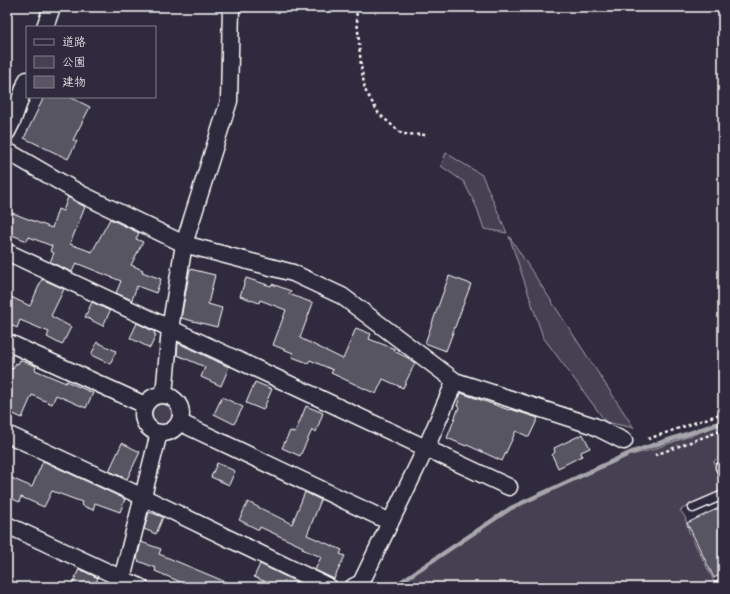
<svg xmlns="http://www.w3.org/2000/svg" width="730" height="594" font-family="'Gochi Hand','Klee One',sans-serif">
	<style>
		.green { fill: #464152; stroke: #a2a0a8 }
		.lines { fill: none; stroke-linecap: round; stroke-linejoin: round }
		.stream { stroke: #a7a6ad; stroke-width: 4.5 }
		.building { fill: #595564; stroke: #fff }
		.lane-casing { stroke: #fff; stroke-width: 11 }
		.street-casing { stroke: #fff; stroke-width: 19 }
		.path { stroke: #fff; stroke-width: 2.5; stroke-dasharray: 3 3; stroke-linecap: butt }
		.lane { stroke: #2f2a3d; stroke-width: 8 }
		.street { stroke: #2f2a3d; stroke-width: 16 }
	</style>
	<rect width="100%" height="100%" fill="#2f2a3d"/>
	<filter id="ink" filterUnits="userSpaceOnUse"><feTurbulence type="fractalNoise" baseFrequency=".025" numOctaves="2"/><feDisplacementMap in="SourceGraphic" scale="8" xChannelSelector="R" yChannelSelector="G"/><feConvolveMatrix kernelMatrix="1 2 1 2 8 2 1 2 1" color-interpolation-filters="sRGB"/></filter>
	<g filter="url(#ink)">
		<path class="green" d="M446,153L482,175L507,233L484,229L477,208L464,182L441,166Z
			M509,236L634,428L606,422L543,337Z
			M150 414a12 12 0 1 1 24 0a12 12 0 1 1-24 0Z
			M723,424V452L720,453V457L714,461L721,482L719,492L680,510L685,517L689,532L717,587H395L511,509L631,455L651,450Z"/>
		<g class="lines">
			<path class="stream" d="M393,587L511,508L630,453L723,422"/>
		</g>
		<path class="building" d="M44,97H70L90,107L73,140L77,141L68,159L24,138Z
			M68,197L85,207L70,244L92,252L110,219L139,233L136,239L143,242L131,265L143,270L142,272L161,279L156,293L137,286L132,300L116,293L121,281L76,263L72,272L50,262L54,253L50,251L52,246L29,237L27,241L7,233V211L52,228L58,209L63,211Z
			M190,269L215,275L208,304L222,308L217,327L181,318Z
			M449,276L471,284L446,351L425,343Z
			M246,278L271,286L272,284L291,291L289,294L313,303L300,338L343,359L356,328L371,334L369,339L395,349L394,351L408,358L415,363L403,388L383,379L376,394L331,373L333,370L310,360L308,363L292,357L293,353L273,345L286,310L260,300L259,303L240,296Z
			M42,279L64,289L51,316L71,327L62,345L47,337L49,332L20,320L17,328L7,323V295L30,306Z
			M92,302L110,311L103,326L85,317Z
			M137,323L155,332L154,334L156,335L150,348L130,338Z
			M97,342L116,351L110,364L91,355Z
			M178,343L229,367L221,386L201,377L205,367L177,355Z
			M20,360L36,366L35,370L66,383V381L93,393L86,408L56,395L52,404L32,395L22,418L7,411V367L13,369L16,363L18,364Z
			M255,382L272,389L263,410L246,403Z
			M461,393L509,410L510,409L538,418L529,437L516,431L502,461L467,445L466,446L447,438L459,407L457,406Z
			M222,397L243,407L234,424L214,414Z
			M306,406L323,413L316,432L312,430L300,456L282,448L290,431L295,433Z
			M583,434L590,448L581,452L582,456L558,468L552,455L555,452L554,448Z
			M122,443L140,452L127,479L109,471Z
			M43,461L125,499L120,512L95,503L93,510L81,505L82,502L52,491L44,507L21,497L19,502L7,496V476L32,487Z
			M217,463L235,471L229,485L211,477Z
			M305,492L321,500L307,535L342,550L340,554L345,556L334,579L315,570L321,557L302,549L303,547L260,527L259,530L239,520L248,502L292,524Z
			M723,506V573L714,578L687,523Z
			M149,512L163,517L156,534L144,529Z
			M141,542L161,549L159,554L238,587H192L155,571L156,568L138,561L139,560L137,559Z
			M260,564L307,587H279L254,577Z
			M79,569L98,578L94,587H71Z"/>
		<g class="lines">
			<defs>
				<path id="lane" d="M720,467L723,474
					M693,508L723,495
					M718,586L723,584"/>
				<path id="street" d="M45,27L52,7
					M7,132L12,122L27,80
					M7,151L81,194L184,244L293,273L342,296L455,381L594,426L624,441
					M7,252L509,487
					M7,342L145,405
					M143 414a19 19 0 1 1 38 0a19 19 0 1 1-38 0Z
					M164,395L170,329L184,244L229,101L231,7
					M179,422L390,522
					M7,434L143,497L329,587
					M7,525L140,587
					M120,587L159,433
					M353,587L361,583L426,448L455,381"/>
			</defs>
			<use href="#lane" class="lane-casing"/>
			<use href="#street" class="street-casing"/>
			<path class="path" d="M356,7L361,66L365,90L379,114L402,134L427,135
				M648,439L723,413
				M655,455L723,430"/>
			<use href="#lane" class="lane"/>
			<use href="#street" class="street"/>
		</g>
	</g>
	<rect width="730" height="594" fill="none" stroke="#2f2a3d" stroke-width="24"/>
	<rect x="12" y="12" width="706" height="570" fill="none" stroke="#fff" stroke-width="1.5" filter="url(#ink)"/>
	<rect x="26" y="26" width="130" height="72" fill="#2f2a3d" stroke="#827f8b"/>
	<rect x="34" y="39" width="20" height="6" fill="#2f2a3d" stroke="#827f8b"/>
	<text x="62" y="46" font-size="12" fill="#ffffff">道路</text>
	<rect x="34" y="56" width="20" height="12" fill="#464152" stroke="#827f8b"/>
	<text x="62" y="66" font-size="12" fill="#ffffff">公園</text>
	<rect x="34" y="76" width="20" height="12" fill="#595564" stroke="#827f8b"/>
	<text x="62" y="86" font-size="12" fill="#ffffff">建物</text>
</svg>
